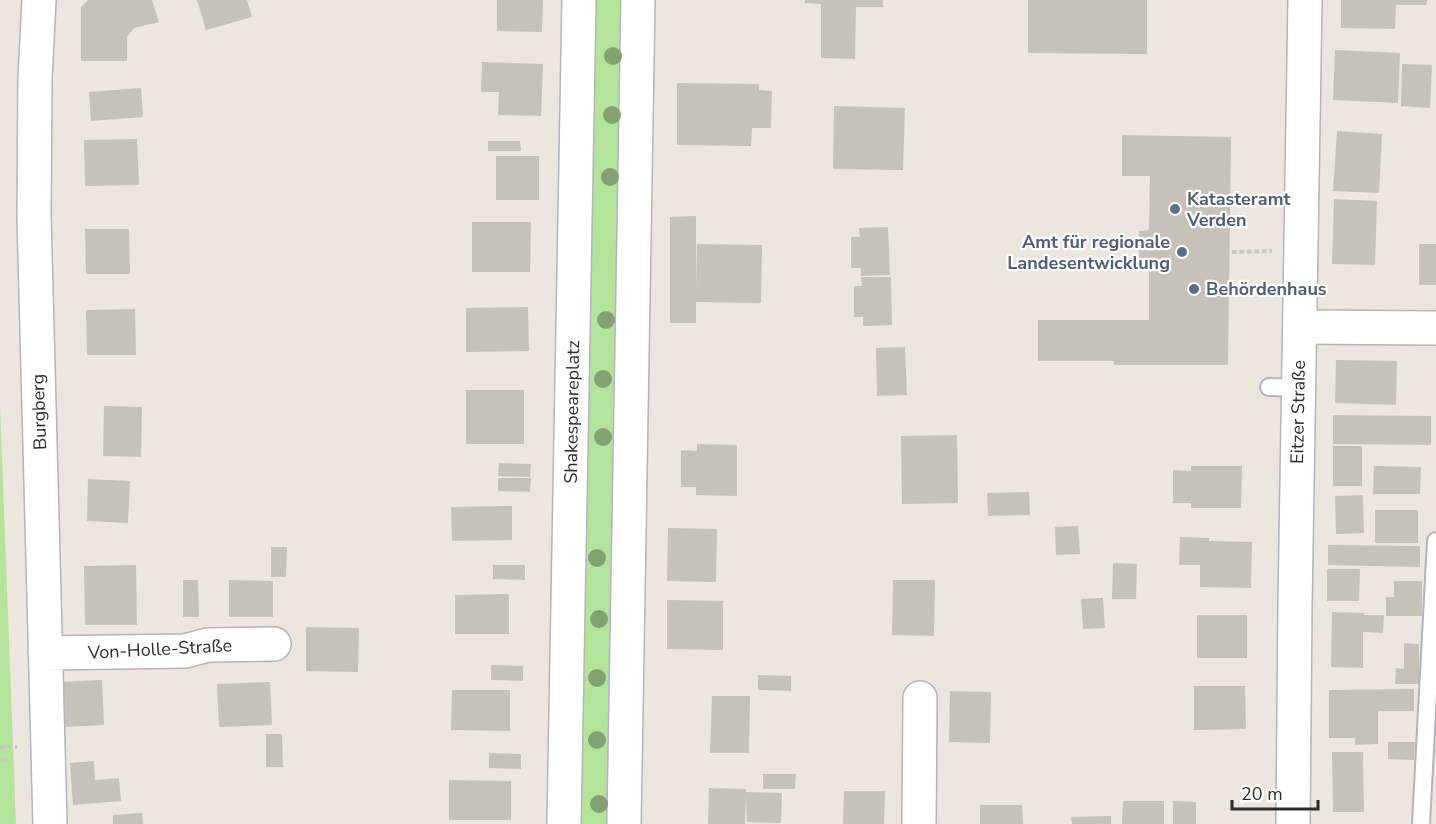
<svg xmlns="http://www.w3.org/2000/svg" width="1436" height="824" font-family="'Nunito Sans',sans-serif">
	<style>
		.green { fill: #b4e49a }
		.building { fill: #c6c1b9 }
		.lines { fill: none; stroke-linecap: round; stroke-linejoin: round }
		.lane-casing { stroke: #b2b4bf; stroke-width: 20 }
		.street-casing { stroke: #b2b4bf; stroke-width: 36 }
		.secondary-casing { stroke: #b2b4bf; stroke-width: 36 }
		.path { stroke: #c8c8c8; stroke-width: 4; stroke-dasharray: 4.5 3; stroke-linecap: butt }
		.lane { stroke: #fff; stroke-width: 16 }
		.street { stroke: #fff; stroke-width: 33 }
		.secondary { stroke: #fff; stroke-width: 33 }
		.tree { fill: #83a272 }
		.service-dot { fill: #5c6f8a; stroke: #fff; stroke-width: 2 }
		.labels { text-anchor: middle; stroke-width: 4.5; stroke-linejoin: round; paint-order: stroke }
		.service-label { font-size: 18px; font-weight: bold; fill: #4e5e75; stroke: #fff; text-anchor: start }
		.street-label { font-size: 18px; fill: #2c2c2c; stroke: #fff }
	</style>
	<rect width="100%" height="100%" fill="#ede6de"/>
	<path class="green" d="M591,0H629L615,824H574Z
		M0,405L16,824H0Z"/>
	<path class="building" d="M88,0H152L159,22L134,28L127,37V61H81V7Z
		M197,0H247L252,17L206,30Z
		M497,0H543L542,32L497,31Z
		M805,0H883V7H856L855,59L821,58V4L805,3Z
		M1028,0H1147V54L1028,53Z
		M1341,0H1427L1426,5H1396L1395,29L1341,28Z
		M1335,50L1400,53L1398,103L1333,100Z
		M482,62L543,64L541,116L498,115L499,92H481Z
		M1402,64L1432,65L1430,108L1401,106Z
		M677,83L759,84V90L772,91L771,128H752L751,146L677,145Z
		M141,88L143,117L91,121L89,92Z
		M834,106L905,108L903,170L833,169Z
		M1337,131L1382,134L1379,193L1333,191Z
		M1122,135L1231,137L1228,365H1114V361H1038V320H1149V260H1139V231L1149,230L1150,176H1122Z
		M137,139L139,185L85,186L84,140Z
		M488,141H520L521,151H488Z
		M496,156H539V200H496Z
		M1334,199L1377,201L1375,265L1332,264Z
		M696,216V289L697,244L762,245L761,303L696,302V323H670V217Z
		M472,222H531L530,272H472Z
		M888,227L890,275L861,276V268H851V237H860L859,228Z
		M85,229H129L130,274H86Z
		M1419,244H1436V285H1419Z
		M861,277H891L892,325L863,326V317H854V286H862Z
		M528,307L529,351L466,352V308Z
		M135,309L136,355H87L86,310Z
		M905,347L907,395L877,396L876,348Z
		M1336,360L1397,361L1396,405L1335,403Z
		M466,390H524V444H466Z
		M104,406L142,407L141,457L103,456Z
		M1333,415L1431,416V445L1333,444Z
		M957,435L958,503L902,504L901,436Z
		M697,444L737,445V496L696,495V487H681V450L697,451Z
		M1333,446H1362V486H1333Z
		M499,463L531,464L530,477L498,476Z
		M1191,466H1242L1241,508H1191V503H1173V470L1191,471Z
		M1374,466L1421,467L1420,494H1373Z
		M498,478H531L530,492L498,491Z
		M88,479L130,481L128,523L87,521Z
		M1029,492L1030,515L988,516L987,493Z
		M1363,495L1364,533L1336,534L1335,496Z
		M512,506V540L452,541L451,507Z
		M1375,510H1418V543H1375Z
		M1078,526L1080,554L1056,555L1055,527Z
		M668,528L717,529L716,582L667,581Z
		M1180,537L1209,538V541L1252,542L1251,588L1200,587V565H1179Z
		M1328,545L1420,546V567L1328,565Z
		M271,547H287L286,577H271Z
		M1113,563L1137,564L1136,599H1112Z
		M136,565L137,625H85L84,566Z
		M493,565H525V580L493,579Z
		M1327,569H1360L1359,601H1327Z
		M183,580H198L199,617H183Z
		M229,580L273,581V617H229Z
		M893,580H935L934,636L892,635Z
		M1394,581H1422V616H1386V597H1394Z
		M509,594V634H455V595Z
		M1103,598L1105,628L1083,629L1081,599Z
		M667,600L723,601V650L667,649Z
		M1332,612L1364,613V615H1384L1383,633L1363,632V668L1331,667Z
		M1197,615H1247V658H1197Z
		M306,627L359,628L358,672L306,671Z
		M1404,643L1419,644V684H1395L1396,668L1404,669Z
		M491,665L523,666V681L491,680Z
		M758,675L791,676V691L758,690Z
		M102,680L104,725L62,727L59,682Z
		M270,682L272,725L219,727L217,684Z
		M1194,686H1245L1246,729L1194,730Z
		M1414,689V711H1378V744L1355,745V738H1329V690Z
		M452,690H510V731L451,730Z
		M950,691L991,692L990,743L949,742Z
		M712,696H750L749,753H710Z
		M266,734H282L283,767H266Z
		M1388,742H1415L1414,760L1388,759Z
		M1332,752H1363L1364,812H1333Z
		M489,753L521,754V769L489,768Z
		M94,761L95,780L119,778L121,801L73,805L70,763Z
		M763,774H796L795,789H763Z
		M449,780L511,781V820H449Z
		M709,788L746,789V792L782,793L781,823L747,822L746,794L745,824H708Z
		M844,791H885L884,824H843Z
		M1123,801H1164V824H1122Z
		M1173,801L1196,802V824H1173Z
		M980,805H1022L1023,824H980Z
		M142,813L143,824H113V815Z
		M1111,816V824H1072L1071,817Z"/>
	<g class="lines">
		<defs>
			<path id="lane" d="M1269,387L1299,388
				M1421,824L1436,541"/>
			<path id="street" d="M39,0L35,79L34,216L50,824
				M1300,327L1436,328
				M45,653L185,651L208,645L274,644
				M564,824L579,0
				M624,824L638,0
				M919,824L920,698"/>
			<path id="secondary" d="M1293,824L1295,605L1305,0"/>
		</defs>
		<use href="#lane" class="lane-casing"/>
		<use href="#street" class="street-casing"/>
		<use href="#secondary" class="secondary-casing"/>
		<path class="path" d="M1232,252L1272,251
			M0,747H17
			M0,760L8,759"/>
		<use href="#lane" class="lane"/>
		<use href="#street" class="street"/>
		<use href="#secondary" class="secondary"/>
	</g>
	<g class="tree">
		<circle cx="613" cy="56" r="9"/>
		<circle cx="612" cy="115" r="9"/>
		<circle cx="610" cy="177" r="9"/>
		<circle cx="606" cy="320" r="9"/>
		<circle cx="603" cy="379" r="9"/>
		<circle cx="603" cy="437" r="9"/>
		<circle cx="597" cy="558" r="9"/>
		<circle cx="599" cy="619" r="9"/>
		<circle cx="597" cy="678" r="9"/>
		<circle cx="597" cy="740" r="9"/>
		<circle cx="599" cy="804" r="9"/>
	</g>
	<g class="service-dot">
		<circle cx="1175" cy="209" r="6"/>
		<circle cx="1182" cy="252" r="6"/>
		<circle cx="1194" cy="289" r="6"/>
	</g>
	<g class="labels">
		<g class="service-label">
			<text x="1187" y="205">Katasteramt<tspan x="1187" dy="21">Verden</tspan></text>
			<text x="1170" y="248" text-anchor="end">Amt für regionale<tspan x="1170" dy="21">Landesentwicklung</tspan></text>
			<text x="1206" y="295">Behördenhaus</text>
		</g>
		<g class="street-label">
			<text transform="translate(39 412) rotate(-92)" y="6">Burgberg</text>
			<text transform="translate(572 412) rotate(-89)" y="6">Shakespeareplatz</text>
			<text transform="translate(1298 412) rotate(-89)" y="6">Eitzer Straße</text>
			<text transform="translate(160 649) rotate(-3)" y="6">Von-Holle-Straße</text>
		</g>
	</g>
	<path d="M1232 800v9h86v-9" fill="none" stroke="#2c2c2c" stroke-width="3"/>
	<text x="1241" y="800" font-size="18" fill="#2c2c2c" stroke="#ffffff" stroke-width="4.5" paint-order="stroke">20 m</text>
</svg>
